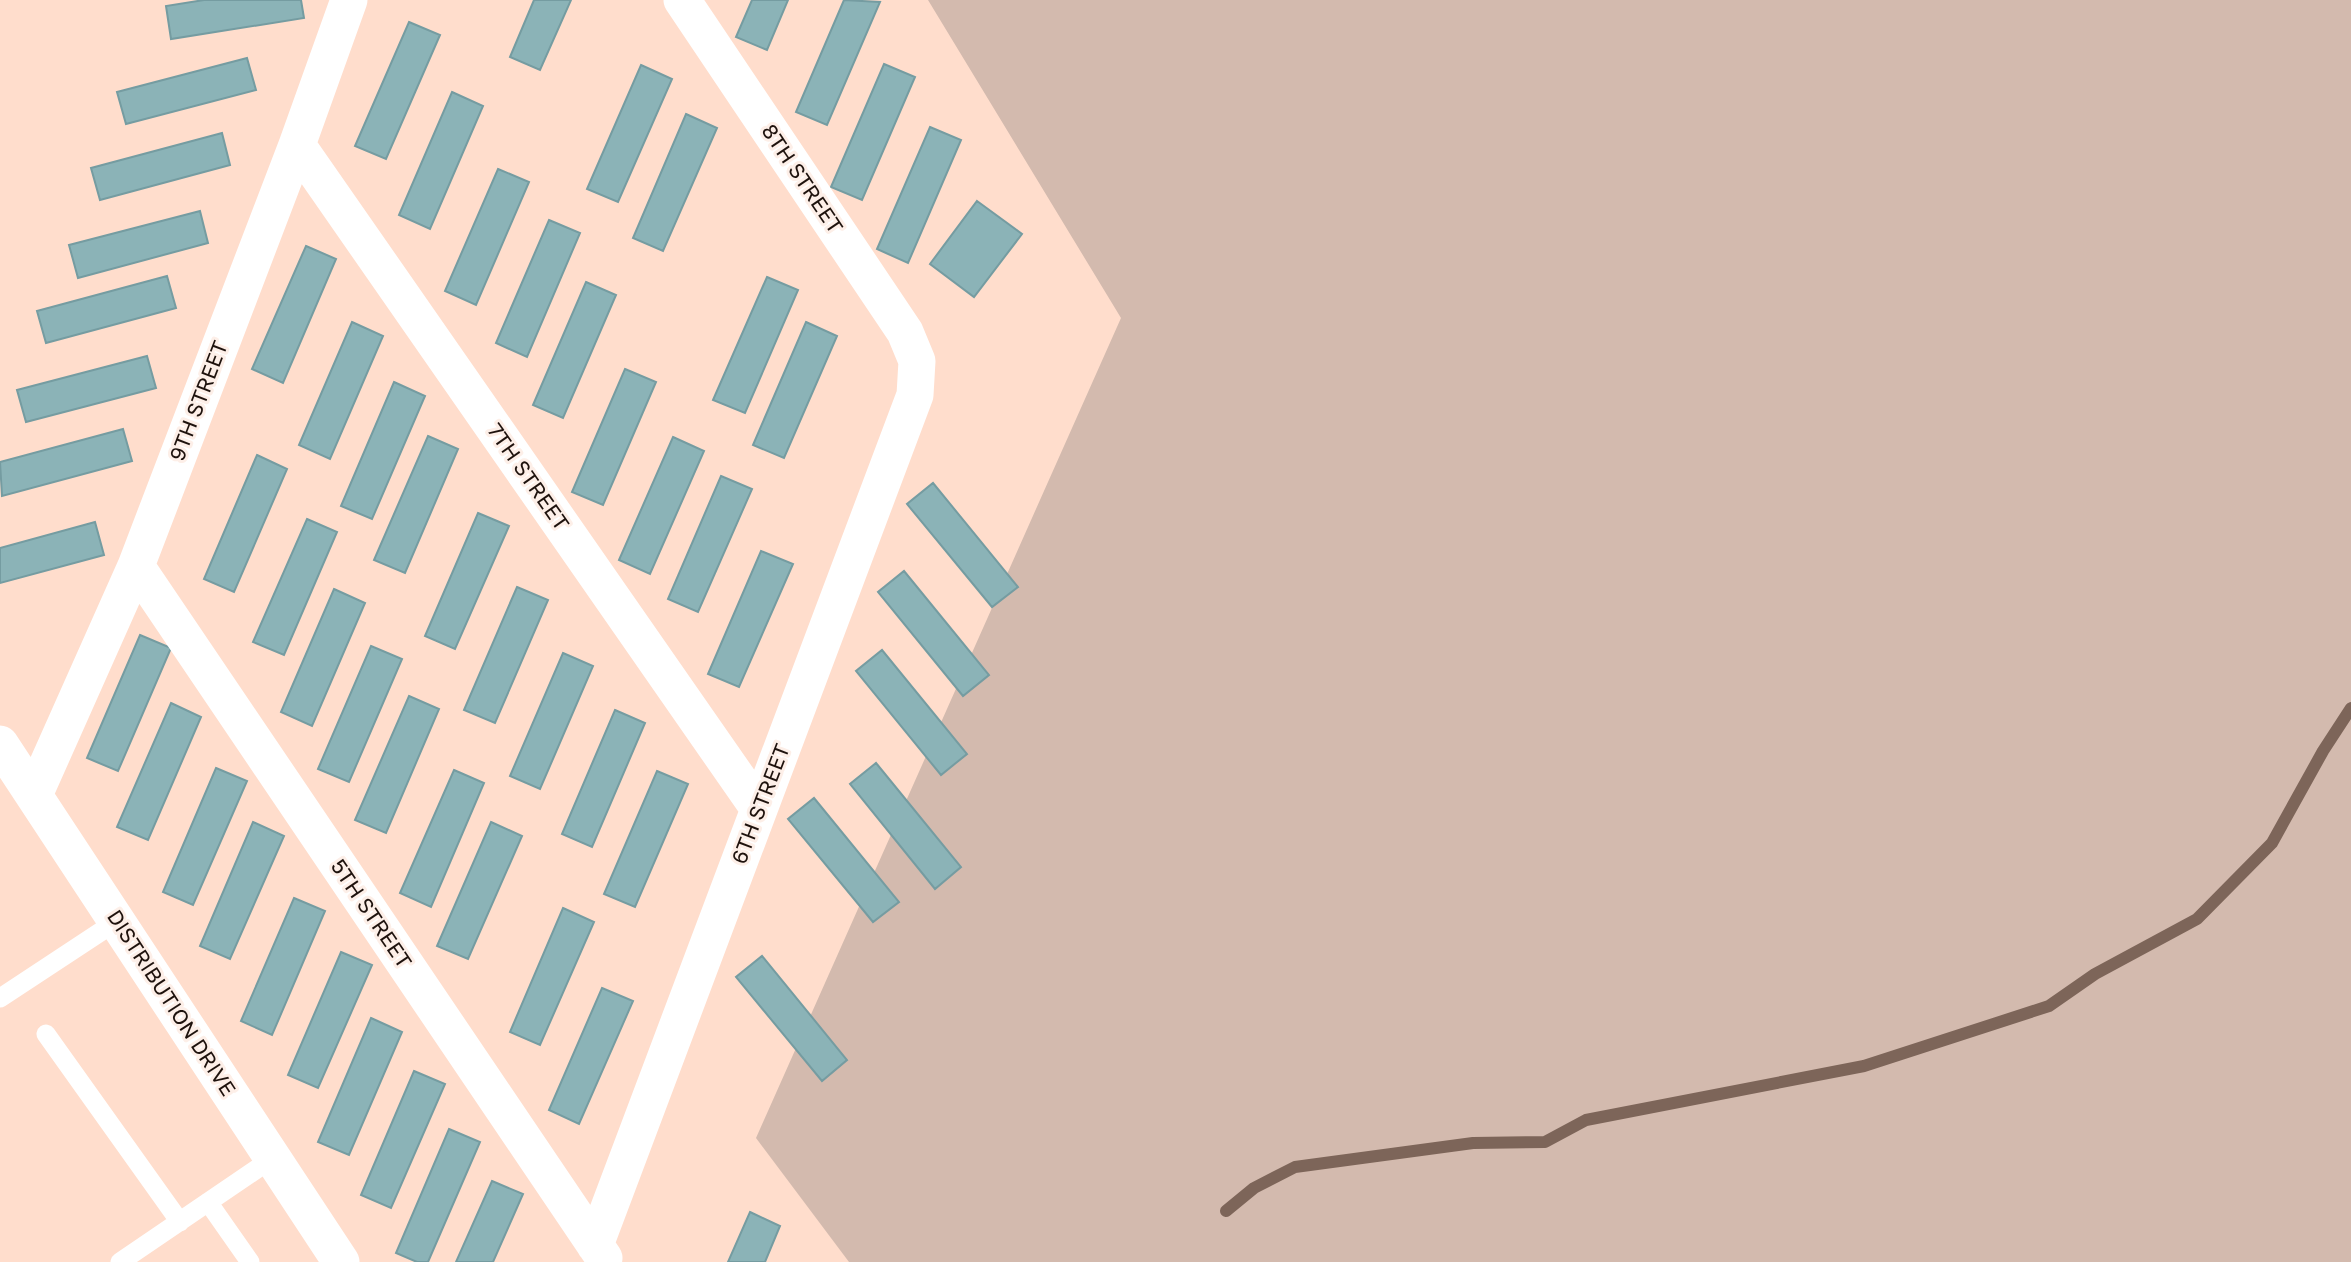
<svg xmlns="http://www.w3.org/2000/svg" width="2351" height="1262" font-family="'Golos Text',sans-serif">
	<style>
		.green { fill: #d3baae }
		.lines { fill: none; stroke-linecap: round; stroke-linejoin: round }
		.stream { stroke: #7d6559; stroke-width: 12 }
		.building { fill: #8bb3b7; stroke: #759ca1; stroke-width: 2 }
		.service { stroke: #fff; stroke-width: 19 }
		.minor { stroke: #fff; stroke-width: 37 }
		.labels { text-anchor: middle; stroke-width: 6; stroke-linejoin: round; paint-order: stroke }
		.street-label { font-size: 21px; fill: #1e120d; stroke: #fdefe8 }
	</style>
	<rect width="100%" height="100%" fill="#fdc"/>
	<path class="green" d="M928,0H2351V1262H849L756,1138L1121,318Z"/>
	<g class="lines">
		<path class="stream" d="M1226,1211L1254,1188L1295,1167L1473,1143L1545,1142L1586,1120L1864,1066L2049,1006L2095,974L2197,919L2272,843L2323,751L2351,708"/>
	</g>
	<path class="building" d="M204,0H301L304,18L171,39L166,6Z
		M534,0H571L540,70L510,57Z
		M752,0H788L767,50L736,37Z
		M844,0L880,2L827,125L796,112Z
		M409,22L440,35L386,159L355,146Z
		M247,58L256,90L126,124L117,92Z
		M884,64L915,77L862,200L831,187Z
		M641,65L672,79L618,202L587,189Z
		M452,92L483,106L430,229L399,215Z
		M686,114L717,128L663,251L633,238Z
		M930,127L961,140L908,263L877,249Z
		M222,133L230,165L100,200L91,168Z
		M498,169L529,182L476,305L445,291Z
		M977,201L1022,234L974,297L930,264Z
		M200,211L208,243L78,278L69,245Z
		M549,220L580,233L527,357L496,343Z
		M306,246L336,259L283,383L252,369Z
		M167,276L176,308L46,343L37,311Z
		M767,277L798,290L745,413L713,400Z
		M586,282L616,295L563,418L533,405Z
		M352,322L383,336L330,459L299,445Z
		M806,322L837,336L784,458L753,445Z
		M147,356L156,388L26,422L17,390Z
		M625,369L656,382L603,505L572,492Z
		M394,382L425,396L372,519L341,506Z
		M123,429L132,461L2,496L0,462Z
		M428,436L458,449L405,573L374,560Z
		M673,437L704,451L650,574L619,560Z
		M257,455L287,469L234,592L204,579Z
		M721,476L752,489L698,612L668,599Z
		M933,483L1018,587L992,607L907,504Z
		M478,513L509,526L455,649L425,636Z
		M307,519L337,532L284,655L253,642Z
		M95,522L104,555L0,583V548Z
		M761,551L793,564L739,687L708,674Z
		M904,571L989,675L963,696L878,592Z
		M517,587L548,600L495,723L464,710Z
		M334,589L365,603L312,726L281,712Z
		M140,635L171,648L118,771L87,758Z
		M371,646L402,659L349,782L318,769Z
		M882,650L967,754L941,775L856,671Z
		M563,653L593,666L540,789L510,776Z
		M409,696L439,709L386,833L355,820Z
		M171,703L201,717L148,840L117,827Z
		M615,710L645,723L592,847L562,834Z
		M876,763L961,867L935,889L850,784Z
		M216,768L247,781L193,905L163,892Z
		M454,770L484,783L431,907L400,893Z
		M657,771L688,784L635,907L604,894Z
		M814,798L899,902L873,922L788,819Z
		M253,822L284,836L230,959L200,946Z
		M491,822L522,836L468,959L437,946Z
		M294,898L325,911L272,1035L241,1021Z
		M563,908L594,922L540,1045L510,1032Z
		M341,952L372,965L318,1088L288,1075Z
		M762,956L847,1060L822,1081L736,977Z
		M602,988L633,1001L579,1124L549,1110Z
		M371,1018L402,1032L349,1155L318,1142Z
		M414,1071L445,1084L391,1208L361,1195Z
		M449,1129L480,1142L428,1262H417L396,1253Z
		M492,1181L523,1194L493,1262H456Z
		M750,1212L780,1226L765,1262H728Z"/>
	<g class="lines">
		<path class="service" d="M0,998L117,921
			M46,1034L180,1222
			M208,1202L250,1262
			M120,1262L273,1158"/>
		<path class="minor" d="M297,145L759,809
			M136,566L604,1258
			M0,744L341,1262
			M34,795L136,566L297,145L349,0
			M595,1245L915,395L917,361L905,332L682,0"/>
	</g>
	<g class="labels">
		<g class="street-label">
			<text transform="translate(802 179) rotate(56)" y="7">8TH STREET</text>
			<text transform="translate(199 401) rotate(-69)" y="7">9TH STREET</text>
			<text transform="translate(528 477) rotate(55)" y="7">7TH STREET</text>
			<text transform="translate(761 804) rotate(-69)" y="7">6TH STREET</text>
			<text transform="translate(371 914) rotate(56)" y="7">5TH STREET</text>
			<text transform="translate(171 1003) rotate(57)" y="7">DISTRIBUTION DRIVE</text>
		</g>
	</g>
</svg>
